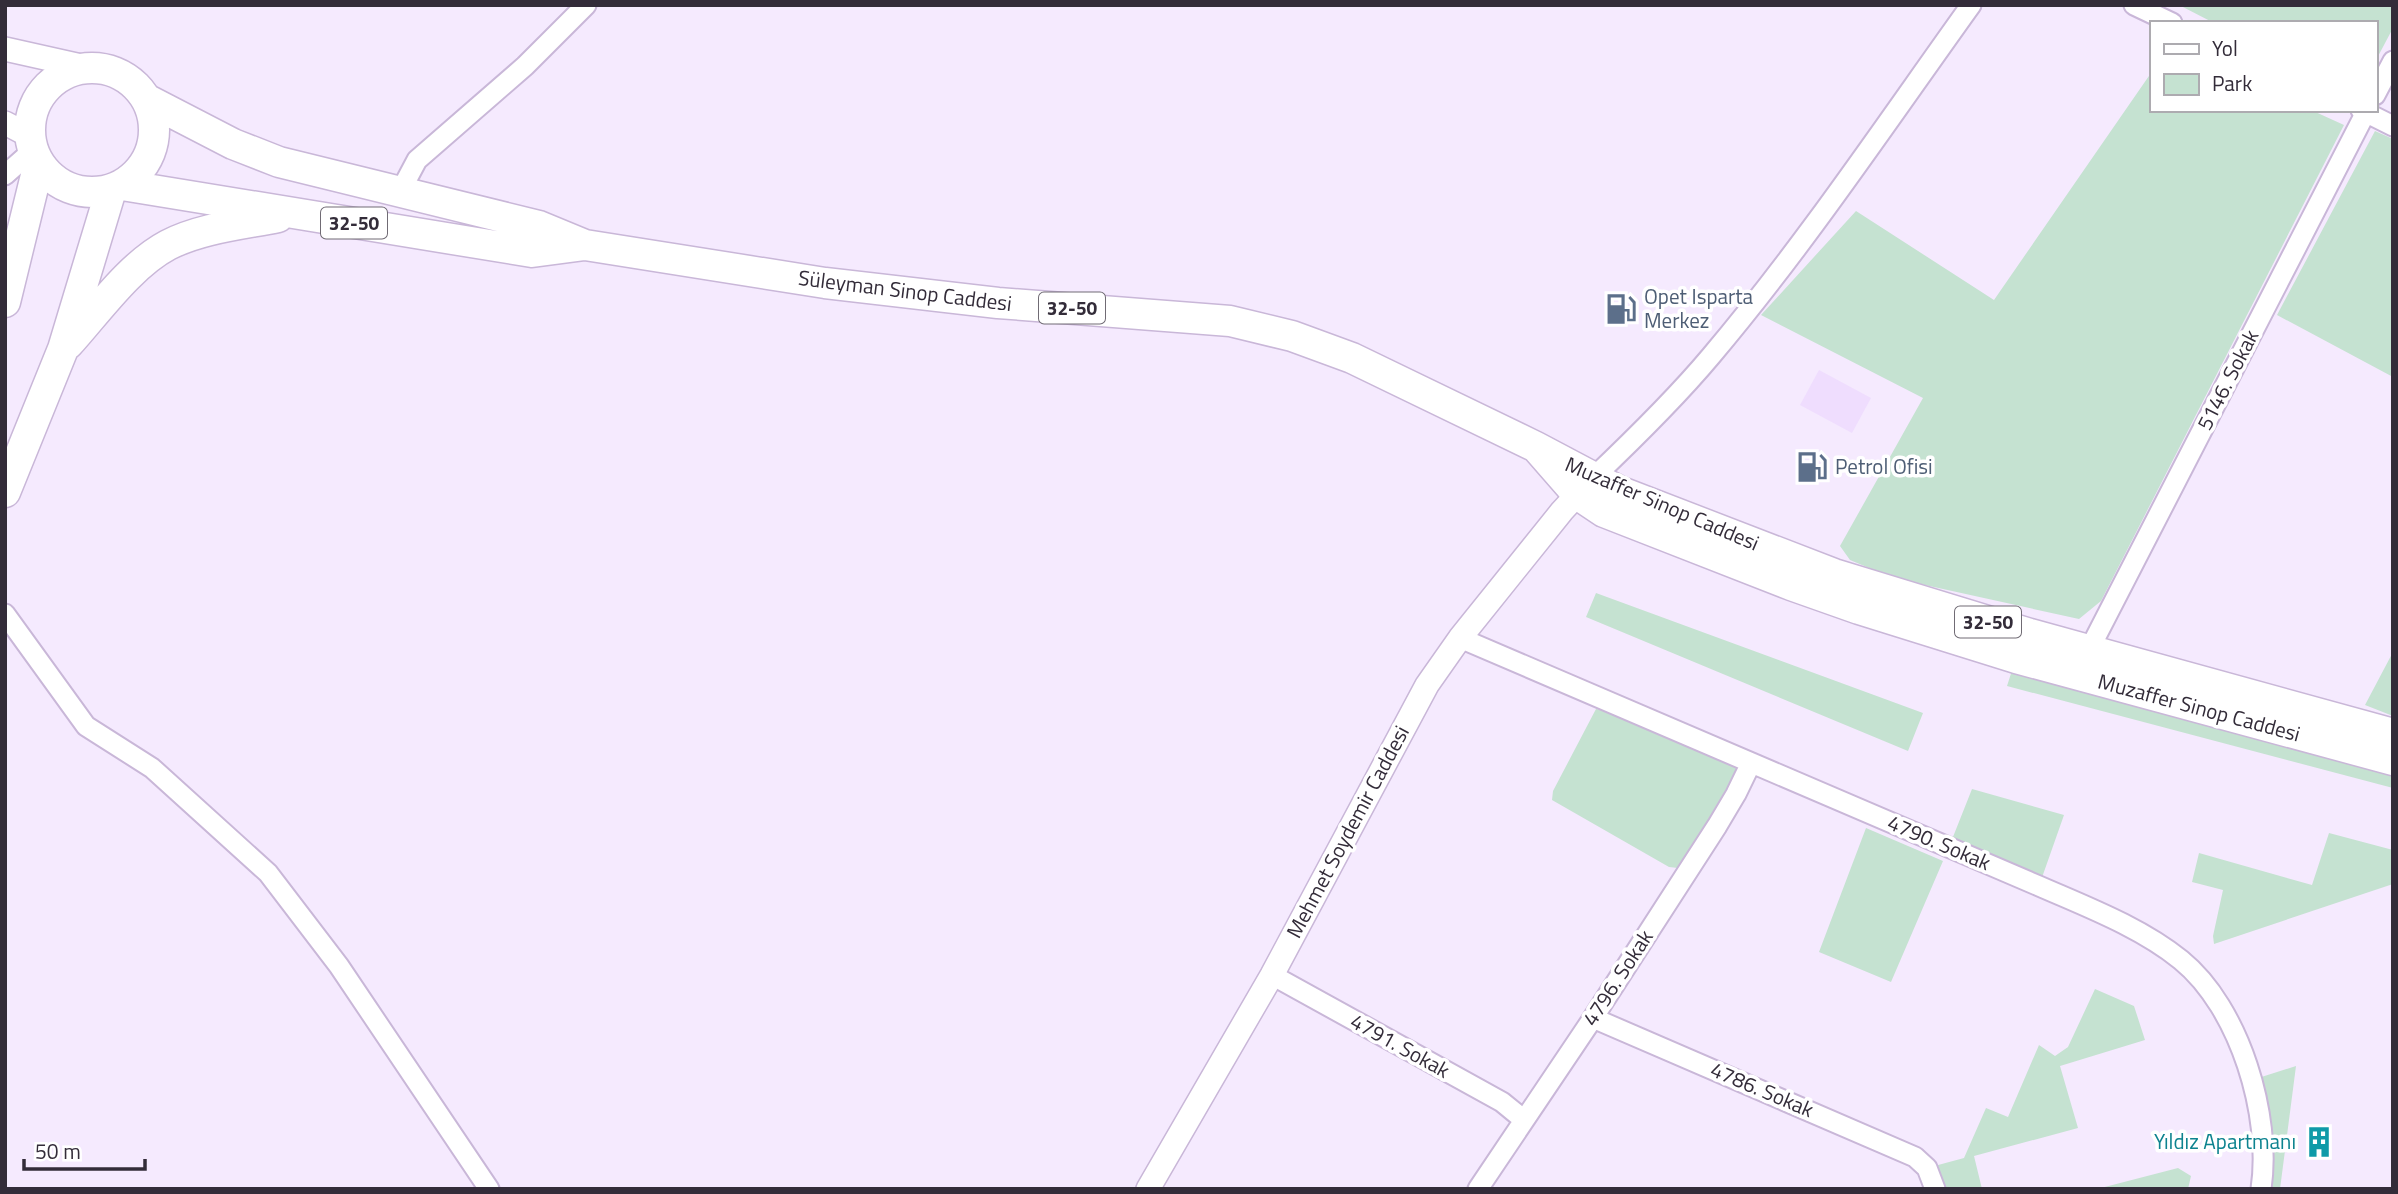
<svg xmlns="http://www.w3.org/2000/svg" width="2398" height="1194" font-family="'Titillium Web',sans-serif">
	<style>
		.built { fill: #efddfe }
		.green { fill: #c5e2d1 }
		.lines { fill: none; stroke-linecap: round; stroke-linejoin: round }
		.minor-casing { stroke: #c9b7d8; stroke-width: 23 }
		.tertiary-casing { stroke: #c9b7d8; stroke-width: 26 }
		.primary-casing { stroke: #c9b7d8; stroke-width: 33 }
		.minor { stroke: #fff; stroke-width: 19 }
		.tertiary { stroke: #fff; stroke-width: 23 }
		.primary { stroke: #fff; stroke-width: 30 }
		.labels { text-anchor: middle; stroke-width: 7; stroke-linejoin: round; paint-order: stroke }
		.shield { fill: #fff; stroke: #706b74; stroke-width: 2 }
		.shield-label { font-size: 19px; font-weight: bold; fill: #332c39 }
		.street-label { font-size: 21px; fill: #332c39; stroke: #fff }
		.service-label { font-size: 21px; fill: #4e5e75; stroke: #fff; text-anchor: start }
		.culture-label { font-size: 21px; fill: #0d838f; stroke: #fff; text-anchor: end }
	</style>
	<rect width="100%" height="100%" fill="#f5eafe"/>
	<path class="built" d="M1819,370L1871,398L1852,433L1800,405Z"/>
	<path class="green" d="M2179,5H2393V28L2375,62V23H2214Z
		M2151,73V110H2311L2344,125L2101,601L2079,619L1893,578L1850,560L1840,546L1923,398L1761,315L1856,211L1994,300Z
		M2375,131L2393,139V377L2277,315Z
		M1596,593L1923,713L1908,751L1586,617Z
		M2393,652V716L2365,705Z
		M2016,658L2393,760V788L2007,686Z
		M1596,709L1604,710L1735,766L1737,771L1728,789L1678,868L1669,867L1552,800L1553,791Z
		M1972,789L2064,815L2039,886L1949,847Z
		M1866,828L1943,861L1891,982L1819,952Z
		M2329,833L2393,850V884L2214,944L2213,936L2223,890L2192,882L2199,853L2312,885Z
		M2095,989L2134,1006L2145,1040L2060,1066L2078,1128L1974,1156L1982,1189H1935L1927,1168L1964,1158L1986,1108L2008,1117L2039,1045L2055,1056L2068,1047Z
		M2296,1066L2280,1189H2261L2252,1080Z
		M2178,1168L2191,1176L2188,1189H2097Z"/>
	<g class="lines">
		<defs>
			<path id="minor" d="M2134,5L2172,23
				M2375,95L2393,61
				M2361,110L2393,126
				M5,175L33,150
				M400,192L417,160L525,66L586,5
				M1593,478C1634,439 1675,399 1711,356C1804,246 1887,122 1971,5
				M5,614L86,726L152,768L268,873L339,966L489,1189
				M1460,638L2039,886C2087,907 2140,927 2181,960C2240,1008 2272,1116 2261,1189
				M2089,650L2367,110
				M1272,975L1502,1102L1524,1120
				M1593,1018L1915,1157L1927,1168L1935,1189
				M1478,1189L1593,1018L1717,826L1736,794L1751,763"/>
			<path id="tertiary" d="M5,49L90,68
				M5,123L30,136
				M1148,1189L1272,975L1427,685L1460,638L1562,511L1587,484"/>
			<path id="primary" d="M30 130a62 62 0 1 1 124 0a62 62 0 1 1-124 0Z
				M146,99L233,144L279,162L539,226L585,245L825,283L998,303L1230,321L1292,336L1352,358L1536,447
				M122,185L532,252L585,245
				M5,302L39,163
				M68,344C97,312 130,265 168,245C201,228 243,224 278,217
				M5,492L63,349L111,190
				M2393,734L2030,634L1834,574L1621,492L1536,447L1577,494L1604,512L1791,585L1859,609L2016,658L2393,760"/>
		</defs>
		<use href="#minor" class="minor-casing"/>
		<use href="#tertiary" class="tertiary-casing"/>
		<use href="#primary" class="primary-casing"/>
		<use href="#minor" class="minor"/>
		<use href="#tertiary" class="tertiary"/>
		<use href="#primary" class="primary"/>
	</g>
	<defs>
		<symbol id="fuel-bare" viewBox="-9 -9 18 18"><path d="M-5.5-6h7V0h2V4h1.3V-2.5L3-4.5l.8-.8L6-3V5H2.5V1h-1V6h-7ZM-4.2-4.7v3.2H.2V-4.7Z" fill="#5c6f8a" stroke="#fff" stroke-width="2.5" paint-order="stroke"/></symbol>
		<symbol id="building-bare" viewBox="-9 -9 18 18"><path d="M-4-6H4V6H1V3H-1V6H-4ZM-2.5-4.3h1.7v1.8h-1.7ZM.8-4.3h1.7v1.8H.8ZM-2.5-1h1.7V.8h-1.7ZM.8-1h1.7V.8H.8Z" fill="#0f9aa8" stroke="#fff" stroke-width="2.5" paint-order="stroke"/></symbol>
	</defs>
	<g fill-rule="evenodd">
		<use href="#fuel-bare" x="1599" y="287" width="44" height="44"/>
		<use href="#fuel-bare" x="1790" y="445" width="44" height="44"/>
		<use href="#building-bare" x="2297" y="1120" width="44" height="44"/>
	</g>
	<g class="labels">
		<g class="shield">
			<rect x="321" y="207.5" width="66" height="31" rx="5"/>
			<rect x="1039" y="292.5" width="66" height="31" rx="5"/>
			<rect x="1955" y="606.5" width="66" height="31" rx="5"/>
		</g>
		<g class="shield-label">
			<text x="354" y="230">32-50</text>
			<text x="1072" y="315">32-50</text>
			<text x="1988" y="629">32-50</text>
		</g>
		<g class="street-label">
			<text transform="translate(905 291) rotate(7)" y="7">Süleyman Sinop Caddesi</text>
			<text transform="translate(2228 380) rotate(-63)" y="7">5146. Sokak</text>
			<text transform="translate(1662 504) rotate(23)" y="7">Muzaffer Sinop Caddesi</text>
			<text transform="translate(2199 708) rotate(15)" y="7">Muzaffer Sinop Caddesi</text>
			<text transform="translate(1348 832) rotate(-62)" y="7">Mehmet Soydemir Caddesi</text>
			<text transform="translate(1939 843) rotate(23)" y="7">4790. Sokak</text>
			<text transform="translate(1618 978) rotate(-57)" y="7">4796. Sokak</text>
			<text transform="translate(1400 1046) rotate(29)" y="7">4791. Sokak</text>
			<text transform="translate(1762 1090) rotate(23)" y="7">4786. Sokak</text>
		</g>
		<g class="service-label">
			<text x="1644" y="304">Opet Isparta<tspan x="1644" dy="24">Merkez</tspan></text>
			<text x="1835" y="474">Petrol Ofisi</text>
		</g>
		<g class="culture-label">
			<text x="2296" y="1149">Yıldız Apartmanı</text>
		</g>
	</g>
	<rect width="2398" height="1194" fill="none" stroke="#332c39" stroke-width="14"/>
	<rect x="2150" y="21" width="228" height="91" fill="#ffffff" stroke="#adabb0" stroke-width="2"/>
	<rect x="2164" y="44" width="35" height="10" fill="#ffffff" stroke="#adabb0" stroke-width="2"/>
	<text x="2212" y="56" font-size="21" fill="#332c39">Yol</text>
	<rect x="2164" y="74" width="35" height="21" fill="#c5e2d1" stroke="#adabb0" stroke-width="2"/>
	<text x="2212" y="91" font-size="21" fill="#332c39">Park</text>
	<path d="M24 1159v10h121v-10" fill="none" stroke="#332c39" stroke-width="3.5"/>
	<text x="35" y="1159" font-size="21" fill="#332c39" stroke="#ffffff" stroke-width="5" paint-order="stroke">50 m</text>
</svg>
